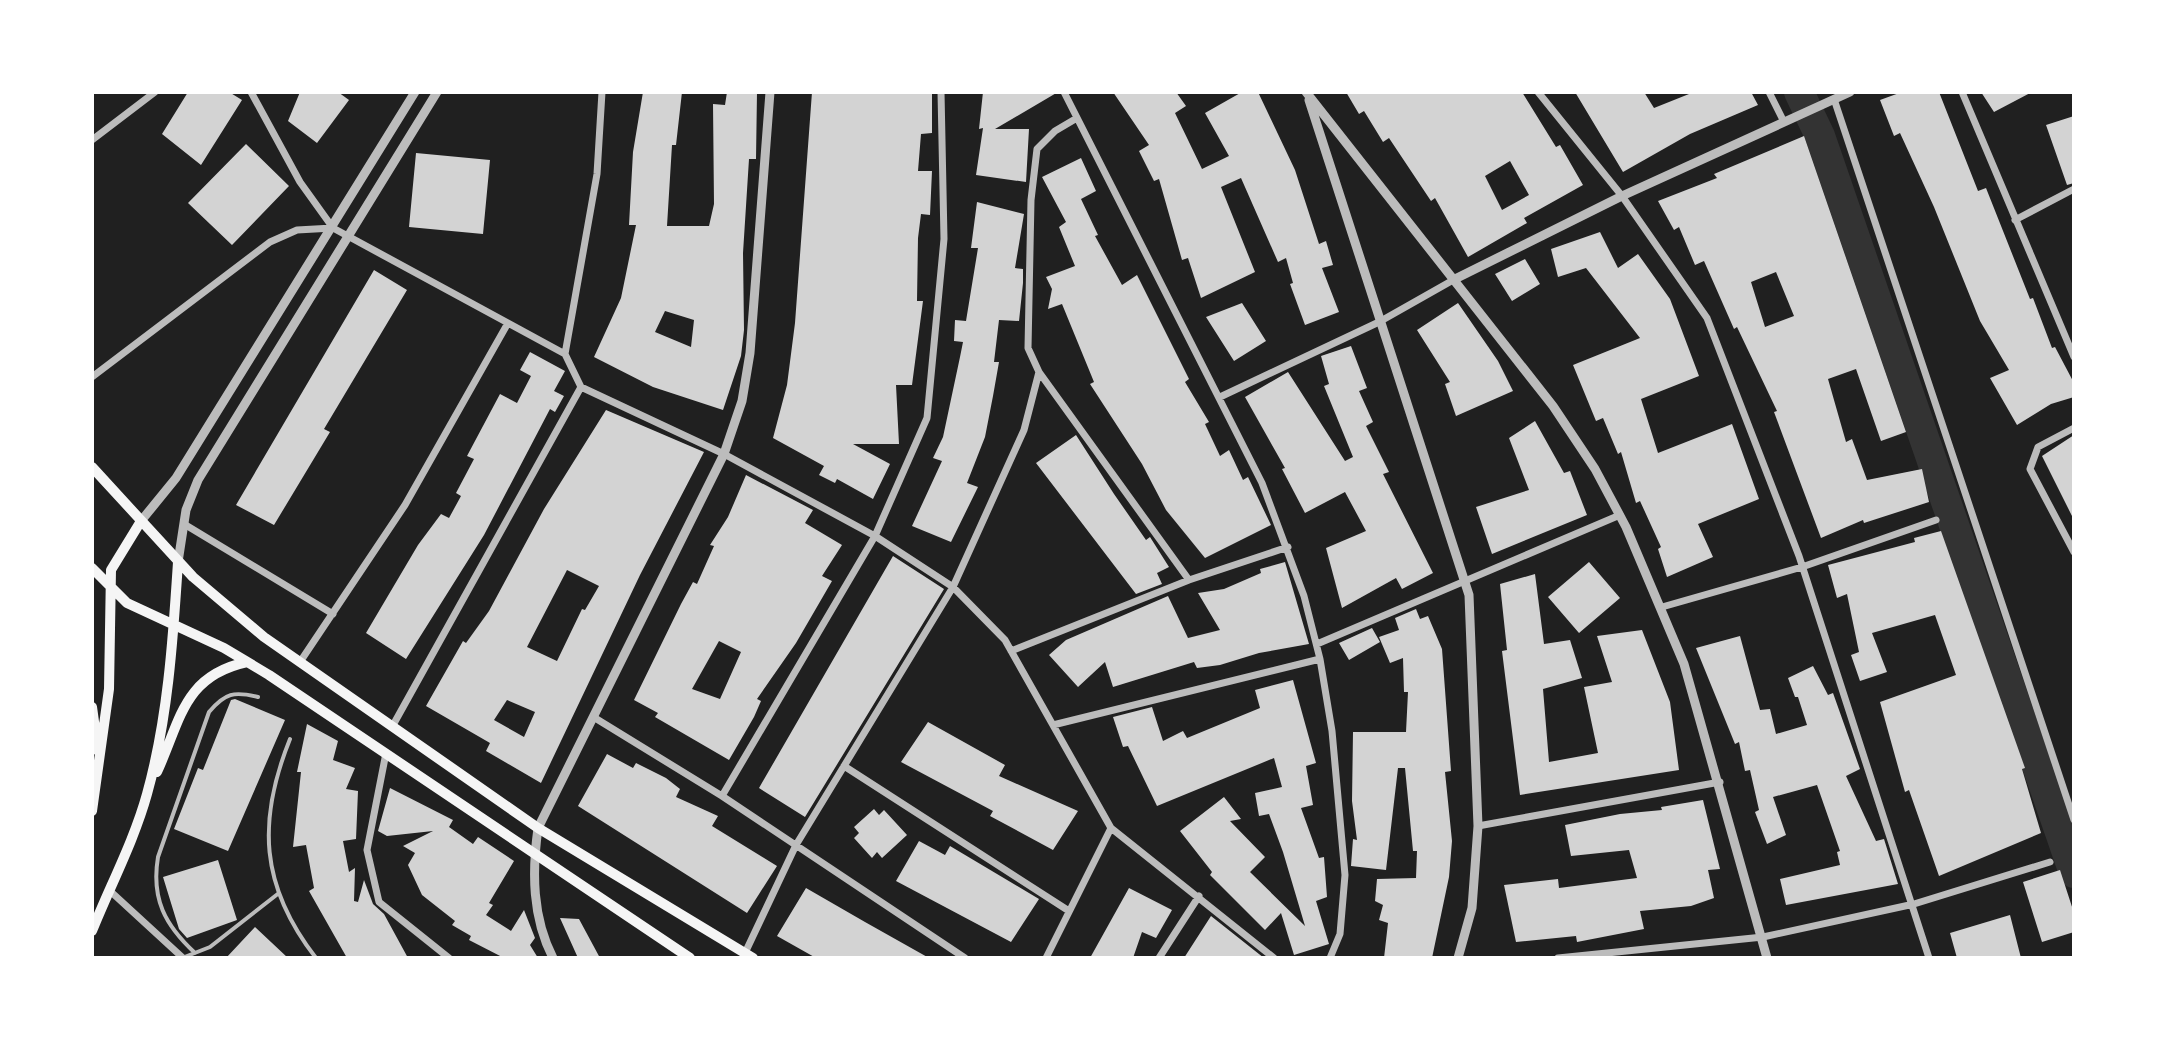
<svg xmlns="http://www.w3.org/2000/svg" width="2166" height="1050" font-family="'Asap Condensed',sans-serif">
	<style>
		.green { fill: #202020 }
		.lines { fill: none; stroke-linecap: round; stroke-linejoin: round }
		.river { stroke: #333; stroke-width: 30 }
		.building { fill: #d3d3d3; fill-rule: evenodd }
		.service { stroke: #bcbcbc; stroke-width: 4 }
		.minor { stroke: #bcbcbc; stroke-width: 7 }
		.tertiary { stroke: #bcbcbc; stroke-width: 9 }
		.secondary { stroke: #f5f5f5; stroke-width: 10 }
	</style>
	<rect width="100%" height="100%" fill="#111"/>
	<path class="green" d="M92,92H2074V958H92Z"/>
	<g class="lines">
		<path class="river" d="M1799,92L1820,136L2074,873"/>
	</g>
	<path class="building" d="M188,92H229L242,100L201,165L162,134Z
		M300,92H338L349,100L317,143L288,121Z
		M643,92H682L676,145H672L667,226H709L714,204L713,104L725,105L727,92H757L756,159H749L743,253L744,330L741,356L723,410L653,387L594,357L621,298L636,225H629L633,152ZM665,311L694,320L691,347L655,332Z
		M812,92H932V133L921,134L918,171H932L930,215L921,214L918,238L917,301H923L912,385H896L899,444H853L890,464L873,499L837,479L835,483L819,475L824,466L773,438L787,385L795,323Z
		M983,92H1058L995,129H1029L1026,182L976,175L983,128L979,129Z
		M1113,92H1176L1186,106L1175,113L1202,169L1229,156L1205,113L1242,92H1258L1295,170L1319,244L1326,241L1333,265L1322,268L1339,312L1305,325L1290,284L1293,283L1286,258L1278,262L1241,178L1221,187L1255,272L1201,298L1188,258L1182,260L1159,179L1154,181L1139,151L1149,145Z
		M1346,92H1522L1556,147L1560,145L1583,185L1524,218L1527,223L1468,257L1435,198L1431,201L1389,138L1383,142L1364,111L1359,114ZM1510,161L1529,195L1502,210L1485,176Z
		M1575,92H1644L1654,108L1694,92H1751L1758,105L1690,134L1623,172Z
		M1902,92H1939L1978,191L1986,188L2030,299L2033,298L2052,348L2055,347L2074,383V397L2051,404L2017,425L1990,378L2009,370L1980,321L1934,207L1900,133L1894,136L1880,100Z
		M1981,92H2032L1994,112Z
		M2074,116V183L2067,185L2046,125Z
		M1804,136L1906,432L1881,441L1856,369L1828,379L1846,442L1852,439L1867,480L1922,469L1929,502L1864,523L1863,520L1821,538L1774,412L1777,411L1737,327L1734,329L1704,261L1695,265L1679,227L1674,230L1658,201L1717,178L1714,174ZM1776,272L1794,316L1765,327L1751,282Z
		M246,144L289,186L232,245L188,203Z
		M416,153L490,160L483,234L409,227Z
		M1081,158L1096,191L1081,199L1098,235L1095,236L1122,285L1137,275L1189,379L1185,382L1209,422L1205,424L1220,456L1229,450L1243,480L1248,477L1271,525L1205,558L1166,510L1142,464L1090,384L1094,382L1062,304L1048,309L1052,289L1046,277L1075,266L1059,227L1066,222L1042,177Z
		M977,202L1024,214L1015,268L1023,269V283L1019,321L999,320L994,362H999L993,396L985,437L967,483L978,487L951,542L912,526L942,461L933,458L943,437L960,357L963,342L954,341L955,320L966,321L978,248H971Z
		M1600,232L1618,268L1638,254L1670,299L1699,376L1641,399L1658,453L1732,424L1759,499L1698,524L1713,557L1667,577L1658,549L1661,547L1640,501L1636,503L1621,452L1618,454L1603,418L1596,421L1573,365L1640,338L1586,268L1558,277L1551,249Z
		M1525,259L1540,284L1512,301L1495,274Z
		M374,270L407,290L324,429L330,432L274,525L236,505Z
		M1242,303L1266,341L1234,361L1206,317Z
		M1458,303L1498,361L1513,391L1456,416L1445,384L1450,382L1417,330Z
		M1351,346L1367,388L1359,391L1373,422L1366,426L1389,472L1383,474L1433,573L1402,589L1396,578L1342,608L1326,548L1366,531L1345,492L1305,513L1282,469L1285,468L1245,397L1288,372L1345,461L1353,457L1324,386L1329,384L1321,356Z
		M530,352L565,371L554,391L564,396L555,412L550,409L484,535L406,659L366,633L418,545L441,514L449,518L461,496L456,493L474,459L467,456L500,394L517,403L531,376L520,370Z
		M606,410L704,452L640,575L541,783L486,751L490,743L426,706L463,641L466,643L489,611L544,509ZM567,570L599,586L585,610L582,609L557,661L527,647ZM507,700L535,712L524,737L494,720Z
		M1535,421L1564,473L1570,471L1587,515L1492,554L1476,507L1529,490L1509,438Z
		M1076,435L1114,494L1146,540L1150,537L1169,567L1157,573L1162,584L1136,594L1036,463Z
		M2074,435V520L2042,456Z
		M746,475L813,510L805,523L842,545L822,576L832,581L796,643L757,699L761,701L754,717L729,760L655,717L658,713L634,700L681,604L693,582L697,584L714,546L710,545L728,517ZM719,641L741,652L720,699L692,689Z
		M1941,531L2025,768L2022,769L2041,833L1939,876L1909,790L1905,792L1880,702L1956,675L1935,615L1872,633L1887,672L1860,681L1851,655L1859,652L1847,594L1837,598L1828,565L1915,542L1914,538Z
		M893,556L944,589L805,817L759,788Z
		M1285,562L1309,644L1259,653L1220,665L1197,668L1194,662L1113,687L1105,662L1078,687L1049,655L1066,640L1168,596L1188,638L1220,630L1198,593L1224,589L1261,573L1260,569Z
		M1589,562L1620,598L1579,633L1548,597Z
		M1535,574L1544,644L1570,640L1582,678L1543,689L1549,762L1598,753L1584,687L1612,682L1597,636L1642,630L1670,702L1679,770L1520,795L1502,651L1507,650L1500,584Z
		M1416,609L1420,619L1428,616L1442,649L1451,771L1445,772L1452,841L1449,877L1432,958H1384L1388,923L1379,920L1383,905L1375,901L1377,879L1416,878L1417,851H1413L1405,768H1398L1386,870L1351,866L1353,839L1357,840L1352,801L1353,732H1406L1408,692H1404L1403,658L1390,663L1379,637L1399,630L1395,618Z
		M1372,628L1380,642L1349,660L1339,643Z
		M1740,636L1760,710L1770,709L1776,734L1807,725L1798,697H1795L1788,678L1813,666L1828,695L1833,693L1860,769L1846,776L1876,841L1884,839L1898,884L1786,905L1780,879L1840,865L1837,852L1840,851L1817,785L1773,797L1786,835L1767,844L1755,812L1759,810L1750,770L1745,771L1739,742L1735,744L1696,648Z
		M1293,680L1316,763L1306,766L1313,805L1301,808L1319,858L1324,857L1327,897L1316,901L1329,944L1294,955L1281,913L1265,930L1210,875L1212,872L1180,831L1224,797L1241,819L1230,821L1265,857L1250,872L1305,926L1283,852L1269,814L1259,816L1255,793L1282,787L1274,758L1157,806L1128,746L1123,747L1113,717L1152,707L1163,741L1183,731L1187,738L1260,708L1255,690Z
		M235,699L285,720L228,851L174,829L198,768L203,770L231,700Z
		M928,722L1005,765L999,776L1078,811L1053,850L990,816L993,811L901,762Z
		M307,724L338,741L333,760L355,768L346,789L358,791L356,839L343,841L349,872L355,868L354,901L358,902L364,880L373,904L384,914L408,958H347L309,891L314,888L306,845L293,847L301,772H297Z
		M607,754L633,768L636,763L666,778L680,789L676,797L718,816L712,826L777,866L747,913L578,806Z
		M390,788L453,820L449,827L473,844L478,837L514,861L489,903L493,905L486,915L511,931L524,910L535,938L530,945L538,958H504L469,940L471,936L452,925L455,921L422,895L408,865L415,853L403,846L433,831L387,836L378,831Z
		M1703,800L1720,869L1708,870L1714,898L1691,906L1640,911L1644,929L1577,942L1576,936L1516,942L1504,885L1558,879L1559,888L1637,878L1629,850L1571,856L1565,825L1620,814L1662,810L1661,807Z
		M874,809L879,815L884,810L907,835L882,858L877,852L872,858L854,838L859,833L854,827Z
		M919,841L945,855L950,846L1039,899L1011,942L896,881Z
		M218,860L237,920L187,938L179,929L163,877Z
		M2060,870L2074,913V932L2042,942L2023,882Z
		M806,888L865,922L929,958H816L777,936Z
		M1129,888L1172,910L1156,938L1142,932L1133,958H1090Z
		M2010,915L2021,958H1957L1950,933Z
		M1211,916L1264,958H1184Z
		M560,918L579,919L600,958H578Z
		M255,927L288,958H226Z"/>
	<g class="lines">
		<path class="service" d="M290,739C257,821 260,886 316,958
			M195,953C165,925 151,899 158,857L209,712C225,693 234,691 258,697
			M182,958L210,947L279,893"/>
		<path class="minor" d="M251,92L300,182L333,228L508,323
			M1064,92L1262,483L1304,596L1320,659L1332,731L1345,875L1340,934L1330,958
			M1538,92L1622,196L1707,318L1799,556L1929,958
			M1769,92L1784,122
			M1962,92L2074,357
			M1834,99L2074,820
			M92,140L155,92
			M2015,220L2074,189
			M565,354L597,174L602,92
			M1039,372L1189,580
			M92,377L270,242L297,230L333,228
			M1220,397L1379,322L1455,279
			M2074,428L2038,447L2030,469L2074,552
			M184,524L333,614
			M1662,607L1802,567L1936,520
			M1317,644L1620,515
			M1011,651L1189,580L1288,547
			M300,662L405,505L508,323L565,354L581,387L724,454L875,536L953,587L1005,640L1111,828L1046,958
			M595,718L722,796L965,958
			M1053,725L1320,659
			M392,727L581,387
			M386,753L367,850L379,902L449,958
			M844,766L1069,911
			M722,796L875,536L927,418L944,239L941,92
			M1478,826L1720,782
			M1111,828L1274,958
			M109,890L183,958
			M745,953L796,845L953,587L1024,430L1039,372L1028,348L1031,200L1037,149L1055,131L1077,118
			M1159,958L1199,896
			M1558,958L1763,937L1914,904L2050,862"/>
		<path class="tertiary" d="M1306,92L1553,406L1595,469L1626,527L1684,664L1767,958
			M1309,100L1469,595L1478,826L1472,908L1458,958
			M1455,279L1622,196L1850,92
			M141,521L176,478L415,92
			M178,562L186,510L198,480L437,92
			M553,958C532,917 532,872 538,828L724,454L742,401L750,353L770,92"/>
		<path class="secondary" d="M92,467L193,577L264,637L538,828L753,958
			M92,568L127,603L224,648L269,675L690,958
			M92,707L98,751
			M157,772C181,720 183,676 247,662
			M92,811L109,689L111,570L141,521
			M92,931C110,886 134,841 147,794C168,719 173,639 178,562"/>
	</g>
	<rect width="2166" height="1050" fill="none" stroke="#ffffff" stroke-width="188"/>
</svg>
